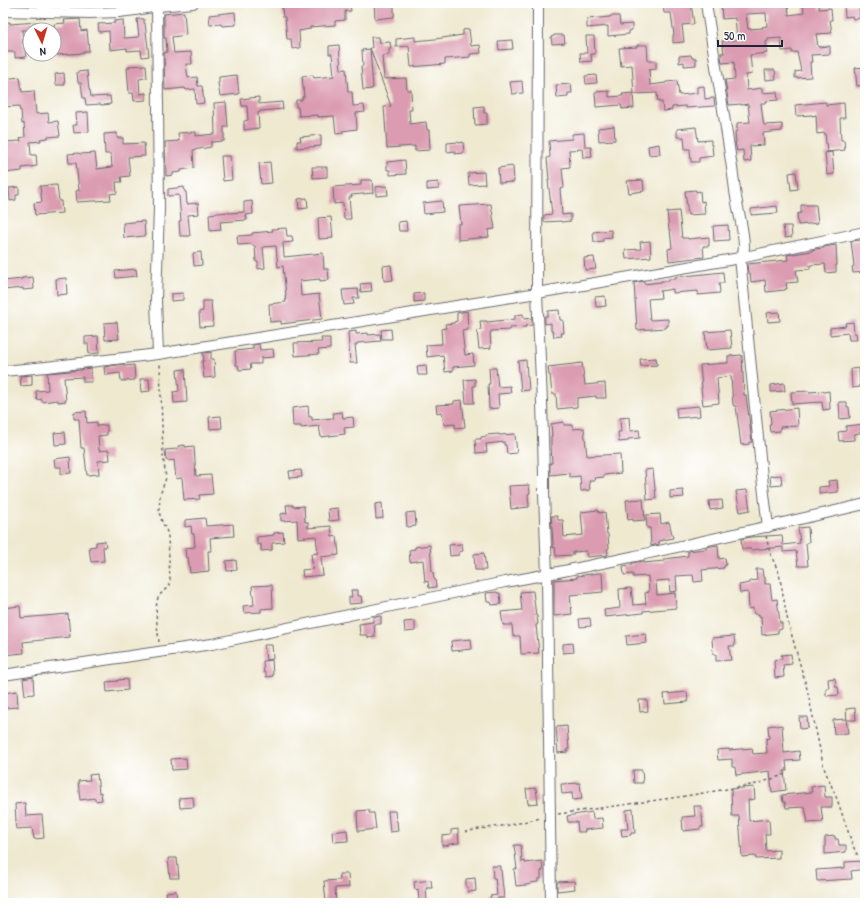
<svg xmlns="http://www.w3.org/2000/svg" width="868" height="906" font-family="'Patrick Hand',sans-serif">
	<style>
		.building { fill: #db9bb1; fill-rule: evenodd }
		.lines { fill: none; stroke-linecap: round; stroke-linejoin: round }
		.minor-casing { stroke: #6a686f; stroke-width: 12 }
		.path { stroke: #6a686f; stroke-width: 1.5; stroke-dasharray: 3 3; stroke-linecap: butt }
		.minor { stroke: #fff; stroke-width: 10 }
	</style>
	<rect width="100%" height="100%" fill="#fff"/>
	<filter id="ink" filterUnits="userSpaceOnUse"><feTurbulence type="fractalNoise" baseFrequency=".025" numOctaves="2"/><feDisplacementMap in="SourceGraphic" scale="8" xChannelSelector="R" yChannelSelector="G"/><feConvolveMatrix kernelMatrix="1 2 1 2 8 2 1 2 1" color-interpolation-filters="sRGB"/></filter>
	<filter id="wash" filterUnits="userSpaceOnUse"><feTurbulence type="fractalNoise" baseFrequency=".012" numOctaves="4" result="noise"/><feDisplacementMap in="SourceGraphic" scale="16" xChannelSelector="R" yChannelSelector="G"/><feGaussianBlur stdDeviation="0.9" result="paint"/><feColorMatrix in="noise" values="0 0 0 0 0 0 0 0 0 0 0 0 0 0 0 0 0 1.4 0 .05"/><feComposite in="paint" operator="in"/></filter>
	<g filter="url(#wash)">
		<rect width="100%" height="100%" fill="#efe9d0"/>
		<g id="blocks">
			<path class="building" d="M298,3V8L316,7V3H326V5L343,4V5L350,4L351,11H345V20L335,21V25L310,27V29L299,31L300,48L292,49L291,39H287L285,17H283L282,8H283V5Z
				M374,3H394V17L375,19Z
				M663,3H691L694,24L682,25L684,42L673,43V35H674L671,13H664Z
				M729,3H744V6L762,5V3H788L789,15L804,13L803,3H819V9L831,8L832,20H830L832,33L816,34L818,47L830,46V54L811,55L812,62H810L811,77L795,78V72L801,71L797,52L792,53V50L782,51L781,38L768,39V41L766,42L767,53L750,55L752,74L746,75L747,90L762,88V93L777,92L778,100L766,101V103H761L763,121L764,125L782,124V131L763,133L764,145L750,146L751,161L744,162L743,150L737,151L735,142H736L735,132L737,131V123L750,122L748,104L741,105V104L729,105L725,80L735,79L734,62L722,63L721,53H724L722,41L737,40L735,18L722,19L721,4ZM766,13L767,26L762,27L763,28L748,29L746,14Z
				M859,4L860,18L853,19L852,16L845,17L844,6Z
				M184,12L186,35L172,37L174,53L191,52L192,64H186L188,78L197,77L198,86H202L204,103L196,104L195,89L186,90L185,88L165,90L164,53L167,52L166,38H164V14Z
				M235,12L236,25L222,26L221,24L210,25L209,15Z
				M610,16H619L620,25L632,24V30L629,31V34L608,36V26L587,28V19L610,17Z
				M80,19L81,31L87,30L89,51H84V53L57,55L54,24L65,23L64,20Z
				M137,19H144V23H145L149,56L142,57L141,50L127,51V48L110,50L109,31L99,32L98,24L115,23L114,21L123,20L124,38L139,37Z
				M10,22V24L37,22L38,30H22L23,44H24L26,57L15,58V52H4L3,23Z
				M469,29L471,46L480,45L481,53L470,54V57L445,59V64L411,67L409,46L396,47V39L415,37V41L435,39L463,35V30Z
				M554,35H564L565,43L552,44L551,37L554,36Z
				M586,36H594L595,54H591L592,61L581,62L580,53H587Z
				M371,37H379L380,43L390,42L391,49H389V55L382,56L384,79L406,78L407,90H411L412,110H409L410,124L426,122L427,130H429L430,150L415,151V146L387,148L384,107L391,106L370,48H372Z
				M512,40L513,49L499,50L498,41Z
				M339,45L341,70L346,69L348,92H352L353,106L364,105L365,112L356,113L357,129L342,131L343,133L336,134L334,116L318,117V115L299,116L298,107H296V100H302V97H304L302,76L313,75L314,78L334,76L332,54H329V46Z
				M637,45H647L648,61H656V69L649,70L650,85L666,83V82L677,81L679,95H680L697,93V87L704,86L705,99L714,98L715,106L686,108V106L672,107V110L663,111L662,102H658L657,93L634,94L632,65L621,66L619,48L637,47Z
				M370,49L373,88H372V89L363,90L361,66H363L362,50Z
				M691,55L692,58H696V65L684,66V62L679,63V56Z
				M146,65L147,78L139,79L140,94L146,93V100L134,101L133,93H129L127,68H129V66Z
				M865,67V85L857,86L855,68Z
				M765,70H775L776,79L766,80Z
				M87,71L89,90H90L91,97L110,96L111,104L101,105V104L86,105L85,98H83L81,83H78L77,72Z
				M64,73L65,85H56L55,74Z
				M237,75L239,94L220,96L218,83H219V77Z
				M596,75L597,83L586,84L585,76Z
				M20,77L22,92L34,91L36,114L48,113L49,122L58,121L60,136L47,137L48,138L40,139L41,141L30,142L31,155H36L37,166L22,168V171L5,173L4,165H3V158H4L3,142L21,141L20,138L25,137L24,123L22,124L21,110L20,111L19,106L3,107V79Z
				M522,81L523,93L512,94L510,82Z
				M571,84L572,93H568V97L557,98L556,85Z
				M609,91V97L623,96L622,94L633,93L634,108L622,109L621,105L596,107L595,92Z
				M259,97V104L282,102L283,109L260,111V112L258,113L259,128L244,130V121L248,120L247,106H242L241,99Z
				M226,102L228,127H224V141L211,142V147L193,150L194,168L181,170V172L173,173V175L166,176L165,142L179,141L178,133L196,132V136L215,134L214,103Z
				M826,102V105L844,103L845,118H840L841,140H844L845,150L827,152L825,133L817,134L816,115L812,116V115L796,116L795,105Z
				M484,106V113H487V124L475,125L474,107Z
				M88,112L89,132L74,133L73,125H77L76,113Z
				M614,126L615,140L599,141L598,128Z
				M696,127L698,141L711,140V145H712L713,156L699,158V162H691L690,149H685L684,137H677V129Z
				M117,133V138H123V144L144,143L145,156L128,157L130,176L121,177L122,182H116L117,193L110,194L111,200L77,202L76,191L79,190L76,163H69L68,154L79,153L80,154L95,153L97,169L112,167L111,154H105L104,134Z
				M584,133L585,147H591L592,157L583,158L582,149L569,150L570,167L562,168L564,188L560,189L562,215L571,214V221L561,222V221L544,222V215L552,214L548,180H549L547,158L550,157L549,141L572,139V134Z
				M321,135V146L297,148V141H301L300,137Z
				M458,142L459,143L463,142L464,153L455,154V151L447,152V143Z
				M659,144L660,154L649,155L648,146Z
				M832,152L834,174L827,175L825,153Z
				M221,156H230L232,180L223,181Z
				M405,160L406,174L390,175V170H387V162Z
				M270,162L272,183L261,184L259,163Z
				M513,166L514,182L499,183L498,168Z
				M312,167H327V177L313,178Z
				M484,172L485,184L469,185L468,173Z
				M796,172L798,189L791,190L789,173Z
				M361,180H372L373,193L351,195L352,197H349L351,219H344L343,203L334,204L333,187L361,185Z
				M643,180L644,191L629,193L627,181Z
				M438,182L439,189L427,190V183Z
				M57,185L59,201H61L62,213L35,215L34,203L42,202L40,186Z
				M387,186L388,195L376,196V187Z
				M19,187V195H16V200L10,201L9,188Z
				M184,187L185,192H186L187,204L198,203L199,214L188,215L190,236H180L179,221H181L179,195L168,196V189Z
				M696,190V192L700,191L701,202L704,201L705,214L688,215L685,191Z
				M307,198L308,208L299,209L298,199Z
				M252,201L253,214L246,215L247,220L220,222L221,230L210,231L209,214L228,212V213L244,212V202Z
				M442,201L443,212L424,214L423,203Z
				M491,204L495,229L488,230L489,237L458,240V224H461L459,206Z
				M801,205H816L818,223L798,225L797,214L801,213Z
				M777,206L778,213L751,215V209Z
				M679,211L682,238H688V239L709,237V246H703L704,257L669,261L668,249L672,248L670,230H669L667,212Z
				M331,217L333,238L319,239L318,218Z
				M144,221L145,236L124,238L123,223Z
				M406,221L407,231H399L398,222Z
				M728,225L729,240L714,241L713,226Z
				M783,226H791L792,237L785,238Z
				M286,228L287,236H292L293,242L283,243L284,257L323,253L324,269H328L329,280L320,281V279L300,281L301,296L319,294L322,319L281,324V321L270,322L269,304L286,302L285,295H286L283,266L278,267L276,246L263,247L265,268L258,269V262H256L255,246H253L252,244L238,245L237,236L252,235V233L273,231L272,229Z
				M611,230L612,237L603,238V241L594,242L593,232Z
				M861,240V241L865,240V272L853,273L852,267L854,266L851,241Z
				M650,241L651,257L626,259L625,250L641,249L640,242Z
				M836,245L837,265H836V272L826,273L825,264L810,265V269L796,270L798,282L786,283L787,289H785V290L766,292L765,280L751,282L750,273H748L747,264L788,260L787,255L812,251V250L815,249L824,248V247Z
				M201,252L202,265L194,266L193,253Z
				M594,257L596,269L585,270L584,258Z
				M391,265L393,280L384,281L383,266Z
				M136,269L137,276L116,278L115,271Z
				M723,272L724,283H719L720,293L698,295V291L673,293V289L660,291L661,298L648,299L650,320L668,319V326H666V328L637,330L634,283L644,281V284L661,282V281H669V279H676L675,277Z
				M33,277L34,289L23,290V288L3,290V281L22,279V278Z
				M66,278L67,294L57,295L56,279Z
				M371,283L372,291L361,292L360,284Z
				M358,289L359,298H353L354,304L344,305L342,290Z
				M183,293V300L171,301V294Z
				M424,293V301L414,302V294Z
				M605,296L606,306L596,307L595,297Z
				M203,301H211L213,326L200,327L199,312L203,311Z
				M559,310L560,320H563L564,333H561L562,336L554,337L553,331H551V323L545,324V316H548V311Z
				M467,311L468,330L462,331L464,348L465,355L473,354L474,365L453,367V371L445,372L443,355L427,357L426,345L442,344L441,329L446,328L445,324L454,323V322L457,321V313Z
				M779,312L780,321L768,322L767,313Z
				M523,314L524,319L532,318V325L525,326L526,327L510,328V330L491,331V333H490L491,348L479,349L477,331L481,330L480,321H487V322L515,319V315Z
				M117,322L119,339L105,340L104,323Z
				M853,322L854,333H856L857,340H849L848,333L830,335V328L846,326L845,323Z
				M391,329L392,339H382L381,330Z
				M730,330L732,348L707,350L705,332Z
				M356,331V334L368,333V335L380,334L381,341L357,343V345H355L357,363H350L348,332Z
				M98,336L99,353L89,354L88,344H85V337Z
				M321,338H330V349L318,350L319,354L295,356L294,343L322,342Z
				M259,344L260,350L273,349L274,357L261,358V364H250L251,369L239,370L238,365H236L235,351L253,349V345Z
				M211,352V359H214L215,377L204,378L202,361H204L203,353Z
				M742,355L744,395H746L752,442H749V444L741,445L736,406H734L733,405L731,376L717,378L719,403L703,405L701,388H702L700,365L728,363V356Z
				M656,358L657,365L641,366L640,359Z
				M526,360L527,377H528L529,390L521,391L518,361Z
				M582,363L585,385L605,383L606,398H596V396L577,398V407L557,409L556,394H552L550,375H549L548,367Z
				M124,364V366L134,365L135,380L121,381L120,373L105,375L104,367Z
				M426,365L427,375H418L417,366Z
				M91,368L92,382H83V377L64,378L66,401L58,402V400L42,402V399L37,400L36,391L48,390L47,373L82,370V369Z
				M489,368H496L498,387L510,386L511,393L498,394L499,408L489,409L488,384H490Z
				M859,368L860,387L852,388L851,369Z
				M185,369L187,402L174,403L173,392L179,391L177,370Z
				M32,375V385L21,386L20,376Z
				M140,379H149L150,391L141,392Z
				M475,379V386H473L474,403H466L464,380Z
				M784,383L785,391L771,392V385Z
				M809,391V392L823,391L824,392L829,391L830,409L823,410L822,402L792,404L791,392Z
				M462,400L465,427L455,428V424L444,425L442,412L437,413L436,405L454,404V401Z
				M839,402H847V407H849L850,418L840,419Z
				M308,406L309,417H312V420L334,418L333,413L342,412L343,418L353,417L354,427L344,428L345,434L321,437L319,426L301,428V426H293L292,408Z
				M699,406L700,416L677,418L676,408Z
				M797,408L798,426L780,427V431L770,432L769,424H771L770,411Z
				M86,411L87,423L97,422V426L107,425V435L98,436L99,451L109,450L110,460L98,461L99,474L87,475L84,448H81L79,419H74V412Z
				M221,416L222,428L210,429L209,417Z
				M629,417L630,431L639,430L640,438L628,439V441L619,442L618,432H621L620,418Z
				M564,422V425H572L573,429L584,428L587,456L620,454L621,473L604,475V477L594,478L595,481H589L590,490L581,491L580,476L570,477L569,473L550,475V463H552L551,446V436H552L551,424Z
				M865,424V432L854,434V440L839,441L838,432L846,431V426Z
				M65,432L66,444L55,445L54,433Z
				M499,434V435L515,434L517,453L507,454L506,445H504V442L486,444L487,452L476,453L475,439H481V437L487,436L486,435Z
				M185,445V447L194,446L196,476L211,475L213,494L199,495L200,499L184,500L182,478L176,479L174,460L168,461V460H166L165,450L178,449V446Z
				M70,457L71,473L61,474V467H55L54,459Z
				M653,469L656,499L647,500L645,470Z
				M301,470L302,477L290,478L289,471Z
				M781,475L782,485L771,486L770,476Z
				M837,480L838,492L819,494V487L829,486L828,481Z
				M529,485L530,493L528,494L529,507L511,509L509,486Z
				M683,490L684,497L670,498V491Z
				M747,490L750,510L740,512L736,491Z
				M643,499L645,520L633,521V519L628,520L626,500Z
				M722,500L723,508L710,510L709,501Z
				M382,503L383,518L376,519L375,504Z
				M286,505H293V507L304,506L305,522H308V528L331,526L332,537L337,536L339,555L321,557L323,575L303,577L302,570L313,569L311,554L318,553L316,536L298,538L297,520L281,521V514L287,513Z
				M338,508L339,520L329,521L328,509Z
				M598,510L599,513L605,512L607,534H608L609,548L607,549L608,555L587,557L586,551L573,552V555L556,556L555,547L553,548V543L551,516H557L558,520H563L564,537L583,535L581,512Z
				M415,512L416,526L407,527L406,513Z
				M660,514L661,524L669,522L673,538L659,541V544L651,546L650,528H647L646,515Z
				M205,518L206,526L233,524L234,536L210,538L211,551H208L209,571L190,573L188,557L186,558L185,548L195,547L194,534H192L191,526L185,527V520Z
				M808,527L809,542L806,543L808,566H798L796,551L783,552V547L751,550V549H742L741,539L751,537L782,535L783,545L800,543L798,528Z
				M283,532L284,542L272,543V550L261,551V544L257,545V537L274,535V533Z
				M105,541L106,547H103L104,561L91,562L89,547L96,546V542Z
				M462,544L463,551L459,552V555L450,556L449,545Z
				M430,545L432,572H433L434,579H435L436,587L429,588L428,581L425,582L423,560L410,562L409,550L415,549V547Z
				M718,545L719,559L725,558L726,565L724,566V568L702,570L703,581L694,582L693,575L676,576L677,591L670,592L669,580L656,581L657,595L675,593L676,608L643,611V613L605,617L604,610L620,608L619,589L631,588L633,605L646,604L645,593L649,592L648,576L633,577V574L624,575L623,566L632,565V563L643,561H644V563L664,561V559L688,556V551L706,549V547Z
				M484,553L486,570H475L474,554Z
				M236,560L237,570L227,571L226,561Z
				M756,569H762L763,577H765V584H770L772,600L777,599L780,623H782V629L778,630V633L762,635L761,616L759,617V614H754L753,608L749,609L748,592L740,593L739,585L750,583V581L757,580Z
				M598,573H602L603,592L570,595L572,614L554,616V580L577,578V576Z
				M272,585L273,608L261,609V612L244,613L243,606L254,605L252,586Z
				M351,590H358V596H361L362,603L349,604V597H352Z
				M533,591L536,616H537L538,624L536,625L539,653L521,654L520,636H513L512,625H503L501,612L522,610L520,592Z
				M497,592V593H500L501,604L492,605L491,602H487L486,593Z
				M20,606L21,618L68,614L70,637L23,642L24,653L3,655V608Z
				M381,616V624H374L375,637L368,638V635H360L359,624L373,622V617Z
				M590,618L591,626L580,627L579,619Z
				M415,621V631L405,632L404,622Z
				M646,634L647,643L627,645L626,636Z
				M734,636L735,646H729L731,660L716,661V654H713L712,638Z
				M471,639L472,649L452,651L451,641Z
				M573,643L574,652L563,653V644Z
				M264,645H272L273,659L266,660Z
				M791,654L792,664L783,665L784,677L775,678L774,660L782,659L781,655Z
				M272,660L273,676L266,677V672L264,673L263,661Z
				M33,677L34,694L25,695L23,679Z
				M835,678L836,687H838L839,695L826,696V688H829L828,679Z
				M127,679L128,690L107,692L106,682L118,681V680Z
				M17,691L18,707L5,708L4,693Z
				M687,692L688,702L665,704L664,694Z
				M639,700H647L648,711L640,712Z
				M855,708L856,720H847L846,709Z
				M799,717H807L808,728L800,729Z
				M846,719L848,733L834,734L833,720Z
				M775,725L776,726L782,725L784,753L799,751L800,760L786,761L787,771H784L786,790L772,792L770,771L736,775L735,767H732V759L718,760L717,750L729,749V750L752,748L753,754L767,753L766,739L769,738L768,726Z
				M567,726L569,750H567V752L558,753L556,727Z
				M186,758L187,769L172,770L171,759Z
				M633,770H642L643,783H634Z
				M97,774L99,793L101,792L102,800L95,801V798L80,800L78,781L90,780L89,775Z
				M580,783L582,799L573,800L572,793L562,794L561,784Z
				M824,785L825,797H832V807H821L823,822L808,823L805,807L786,808L785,802H783L782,795L812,792L811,787Z
				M754,787L755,799L748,800L749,821L769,819L770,834H765L766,851L779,850V858L756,859L755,856L742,857L739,816H732L731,789Z
				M536,788L538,803L528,804L526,789Z
				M193,797L194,807L180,808L179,798Z
				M25,803L26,816L42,815L44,838L34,839L32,828L16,829L15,821H16L15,804Z
				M694,806H701L703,827H700V829L683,831L682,817L695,816Z
				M633,809L635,833H631V835L622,836L621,829H628L626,810Z
				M369,810V813H374L376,829L358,831L357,811Z
				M388,811H395L396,821H397L398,831L390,832Z
				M592,812L593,819L602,818L603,828L584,830L585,832H578L577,822H568L567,816Z
				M458,829L459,843L449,844V845L442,846V836L451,835V830Z
				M347,830L348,841L333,842L332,832Z
				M835,836V839H838L839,845H846V852L825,854V837Z
				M514,845H521L522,862L525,861V863L542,861L543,871H541V879H538V882L530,883L531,884L526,885L516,886L514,869H517Z
				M168,858H177L179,878H170Z
				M865,861V869L851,871L852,879L817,881L816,870L845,868V862Z
				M492,866H500V870H501L504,898H498V903H491L490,896L497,895L495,878H493Z
				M339,874H348L349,887L335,888L336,903H326L324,881L340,880Z
				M475,878L476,891L468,892V887H466V879Z
				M431,880L432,888H426L427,901L419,902L418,889L415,890L414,882Z
				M574,881L575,889L557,891V882Z
				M176,891L177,899L167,900L166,892Z"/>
		</g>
	</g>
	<g filter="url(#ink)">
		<use href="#blocks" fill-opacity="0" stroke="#6a686f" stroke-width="1"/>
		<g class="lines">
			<defs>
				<path id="minor" d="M157,3L159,208L156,300L158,354
					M538,3L537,293L542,402L544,474V493L547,575L551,903
					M706,3C715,65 727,127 735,190C737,209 744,228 744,247C744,252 743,255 740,258L762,477L768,527
					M3,11L90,13L119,12L135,10L157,6L193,3
					M3,371L46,367L158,354L537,293L740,258L865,232
					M3,675L212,644L505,582C552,574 598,564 645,554C719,538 792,521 865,504"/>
			</defs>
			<use href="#minor" class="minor-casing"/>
			<path class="path" d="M766,536L770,553L779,573L788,622L807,689L824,768L837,799L853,846L858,856
				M159,642C158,631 154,608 158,598C162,590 170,589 170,580L168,536L166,529L162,522L159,512L160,495L166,478L163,456L160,364
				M558,814L686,796L757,784L786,774
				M465,832L479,829L510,825L541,818"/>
			<use href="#minor" class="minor"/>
		</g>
	</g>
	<rect width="868" height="906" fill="none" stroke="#fff" stroke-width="16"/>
	<g transform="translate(42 42) rotate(175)"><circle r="19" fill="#ffffff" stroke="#a7a7b1"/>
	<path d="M0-3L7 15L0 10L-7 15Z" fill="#c8321e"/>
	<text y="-6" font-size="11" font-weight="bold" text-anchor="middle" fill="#22223b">N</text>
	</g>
	<path d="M718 40v6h64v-6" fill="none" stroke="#22223b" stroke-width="2"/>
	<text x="724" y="40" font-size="12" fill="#22223b" stroke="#ffffff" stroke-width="3" paint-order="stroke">50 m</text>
</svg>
